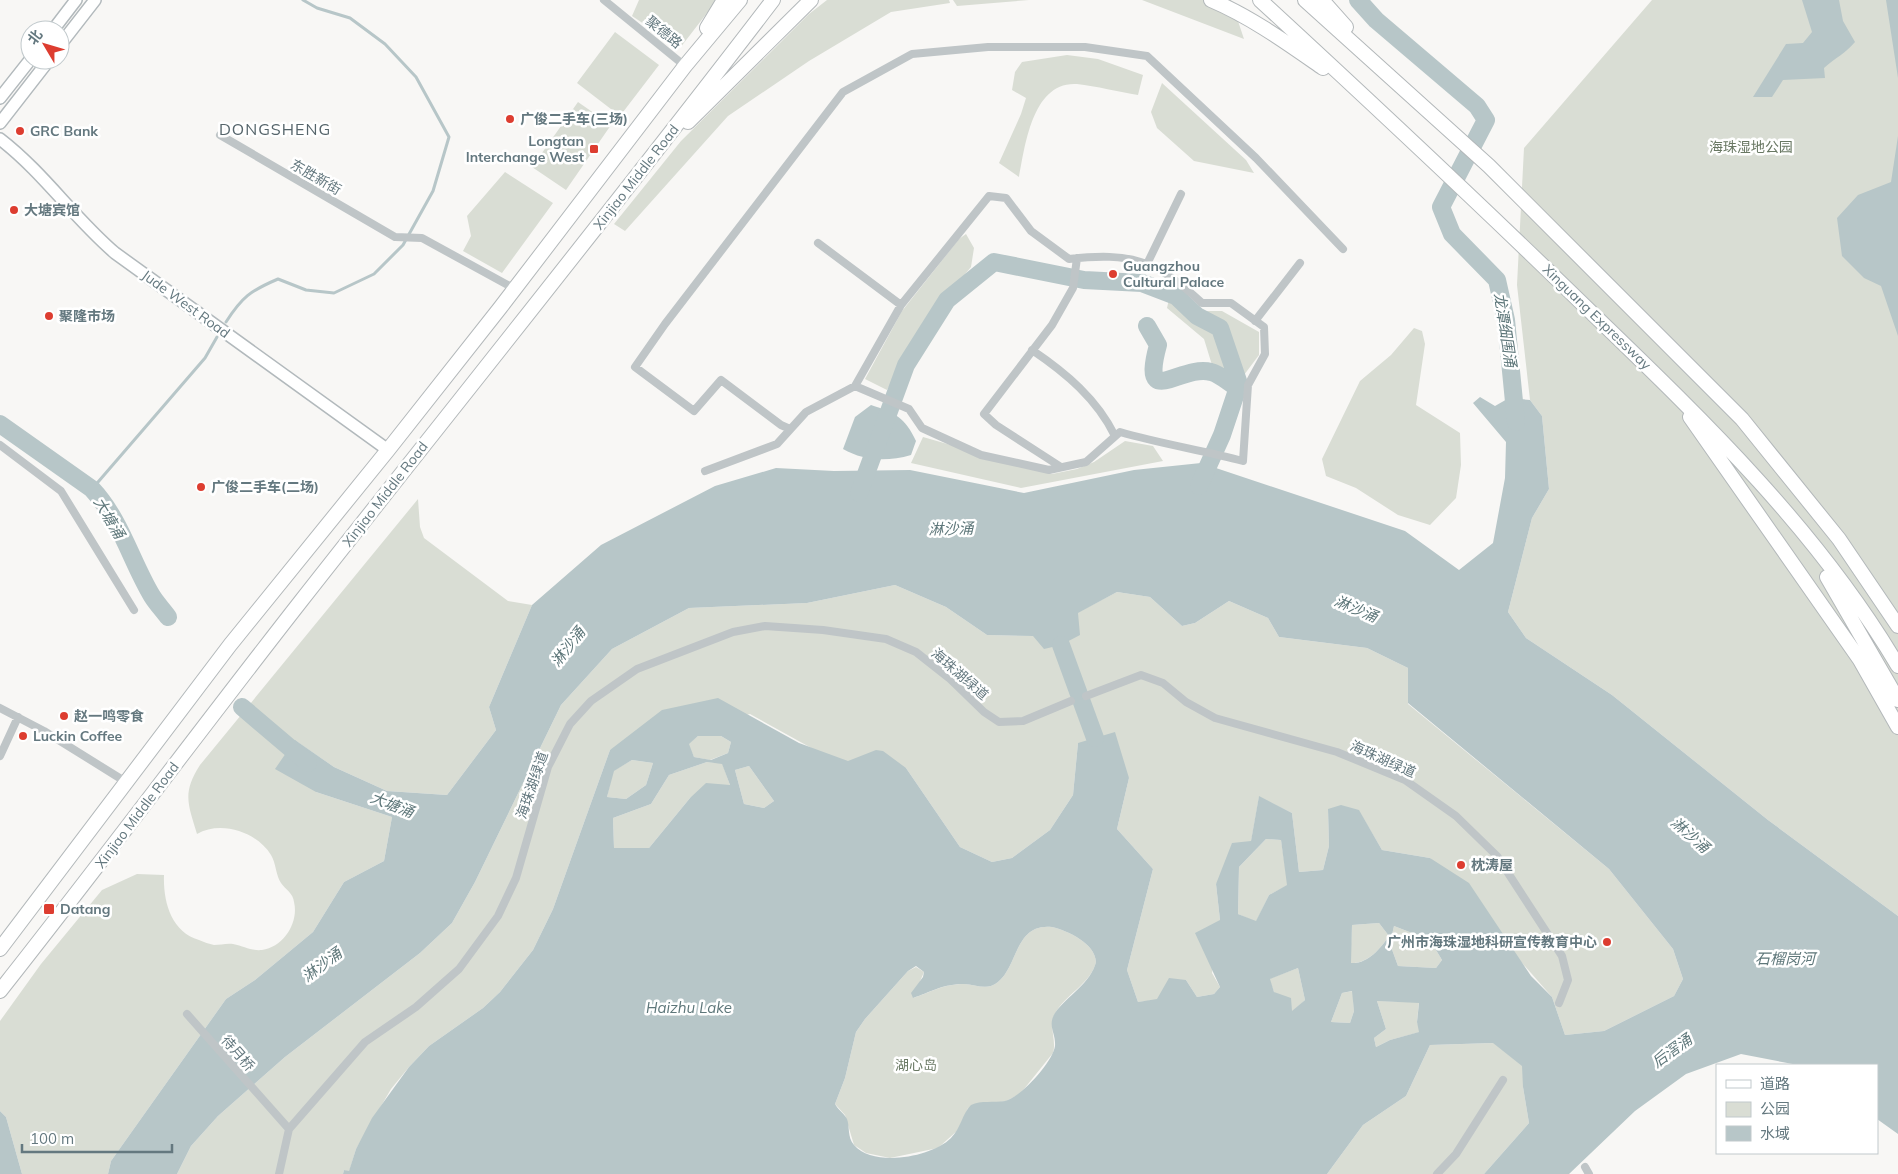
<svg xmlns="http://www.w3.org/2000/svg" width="1898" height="1174" font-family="Mulish,'Noto Sans SC',sans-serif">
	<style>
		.green { fill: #d9ddd4 }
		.water { fill: #b7c6c8; fill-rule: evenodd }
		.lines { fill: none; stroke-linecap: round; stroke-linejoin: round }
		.stream { stroke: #b7c6c8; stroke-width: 3 }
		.river { stroke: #b7c6c8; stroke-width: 18 }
		.secondary-casing { stroke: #b2b9bc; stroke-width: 14 }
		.highway-casing { stroke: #b3b8ba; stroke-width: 16 }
		.street { stroke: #bfc5c7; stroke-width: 8 }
		.secondary { stroke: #fff; stroke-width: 11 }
		.highway { stroke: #fff; stroke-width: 14 }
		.poi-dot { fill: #dd3d30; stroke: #fff; stroke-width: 2 }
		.labels { text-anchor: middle; stroke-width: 5; stroke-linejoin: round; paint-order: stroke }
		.street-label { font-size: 14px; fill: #64787f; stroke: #fff }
		.poi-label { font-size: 14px; font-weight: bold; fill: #64787f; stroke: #fff; text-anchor: start }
		.park-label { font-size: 14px; fill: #697863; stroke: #fff }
		.water-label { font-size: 15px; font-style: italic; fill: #5e777a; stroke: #fff }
		.quarter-label { font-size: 16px; letter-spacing: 1px; fill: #56656b; stroke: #fff }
	</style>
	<rect width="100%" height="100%" fill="#f8f7f5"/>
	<path class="green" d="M639,0H717L680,48L632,16Z
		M827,0H949L950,3L891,12L809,61L728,116L625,231L614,224L681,141L809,14Z
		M953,0H1029L957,6Z
		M1142,0H1231L1244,39Z
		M1652,0H1898V916L1768,820L1612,695L1526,638L1508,612L1532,518L1549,489L1542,416L1530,400L1517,285L1524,148Z
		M615,32L659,65L620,116L577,83Z
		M1067,55L1098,59L1143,75L1138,95C1119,92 1096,86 1077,84C1032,81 1025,147 1019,177L999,163L1021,114L1026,98L1012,90L1015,72L1022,62Z
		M1162,83L1246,160L1254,173L1194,161L1157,128L1151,112Z
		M578,102L611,125L566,190L532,167Z
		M505,172L553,203L502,273L463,251L471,236L467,216Z
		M966,234L974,248L971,267L931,315L887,390L865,379L902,311L959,239Z
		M1172,286L1204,311H1222L1259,332V355L1244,375L1212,365L1204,339L1167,308Z
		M1414,328L1422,331L1425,344L1416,405L1460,433L1461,465L1456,498L1430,525L1398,515L1356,488L1326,476L1322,459L1360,381L1391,355Z
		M923,437L1052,474L1077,469L1094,462L1125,441L1153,446L1163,461L1021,488L911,463Z
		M418,499L420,527L424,538L508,601L532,605L489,707L496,730L447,795L387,791L334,767L296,741L316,792L392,817L384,861L344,882L313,932L255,980L226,999L111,1161L108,1174H22L6,1117L0,1111V1021L41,964L102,890L137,874L164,875C163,901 171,932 199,940C204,942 209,944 214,945C220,945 227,943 233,944C244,946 250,951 262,950C284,947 299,922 294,902C293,893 286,890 281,883C276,876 276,863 271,855C257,832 221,820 197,834C188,804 182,793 200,765Z
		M895,585L946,607L987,635L1033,636L1117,592L1150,597L1182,626L1195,623L1229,601L1268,618L1279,637L1367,648L1408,668V704L1609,869L1673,949L1683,979L1674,996L1604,1031L1565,1035L1552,997L1430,858L1382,850L1359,811L1328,809L1329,846L1323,870L1299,872L1292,813L1259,797L1251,842L1216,884L1220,920L1212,973L1220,987L1214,994L1197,997L1186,980L1157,1000L1138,1002L1127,970L1153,869L1117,829L1129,778L1078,743L1073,795L1050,830L1012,858L992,862L960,847L906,768L848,762L815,750L750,714L610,750L553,909L533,950L500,992L483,1008L429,1046L409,1067L391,1089L356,1149L349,1172L344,1170L343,1174H177L191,1146L218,1116L285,1057L420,953L452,923L475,882L561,705L612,649L689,608L807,603Z
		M698,736H721L731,742L728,753L710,760L694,757L688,744Z
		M632,760L653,763L646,785L626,799L607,797L613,771Z
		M707,762L722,763L730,785L690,798L649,848H614L613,818L651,804L669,775Z
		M749,766L774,801L764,808L744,804L735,770Z
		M1266,839L1281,840L1288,885L1269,895L1256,922L1238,914L1239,867Z
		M1379,923L1389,936C1380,949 1368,964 1350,963L1352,925Z
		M1394,926L1430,940L1442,960L1436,968L1398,966L1390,944Z
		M1052,927C1068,931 1095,943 1096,962C1091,984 1064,995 1055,1014C1048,1026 1057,1041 1053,1053L1020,1094L1006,1101L968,1108L958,1130L938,1148L890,1158L866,1153L854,1145L845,1115L835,1104L845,1078L856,1032L865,1019L908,971L916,967L924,972L913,998C931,992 941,985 961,984C975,983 986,992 998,982C1018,966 1015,923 1052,927Z
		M1298,968L1305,1000L1292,1012L1274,992L1269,979Z
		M1353,991L1354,1011L1350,1023L1331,1022L1342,993Z
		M1377,1001L1419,1002L1417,1021L1420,1032L1390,1040L1376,1047L1374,1038L1386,1029Z
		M1494,1043L1523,1066V1087L1529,1123L1484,1174H1327L1363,1125L1406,1096L1430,1045Z"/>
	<path class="water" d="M1802,0H1839L1843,21L1855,42C1846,53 1835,58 1824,68L1825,78L1783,80L1772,97H1753L1786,44L1803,43L1812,32Z
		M1886,0H1898V78Z
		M1898,136V336L1881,286L1864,278L1842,256L1837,218L1858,195L1891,182Z
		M1480,397L1495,406L1509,398L1530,400L1542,416L1549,489L1532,518L1508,612L1526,638L1612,695L1768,820L1898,916V1134L1877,1119V1065H1798L1741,1054L1686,1074L1635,1111L1569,1174H1484L1529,1123L1523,1087L1522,1066L1493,1043L1430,1045L1406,1096L1363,1125L1327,1174H343L344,1170L349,1171L356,1149L372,1118L409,1067L429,1046L483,1008L500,992L533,950L553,909L610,750L662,710L718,698L799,743L848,761L876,750L883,751L906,768L960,847L992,862L1012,858L1050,830L1073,795L1078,743L1115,732L1129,778L1117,829L1153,869L1127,970L1138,1002L1157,999L1169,978L1186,980L1197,997L1214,994L1220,987L1195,933L1220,920L1216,884L1232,843L1251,841L1259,796L1292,813L1299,872L1323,870L1329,846L1328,809L1341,805L1359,810L1382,850L1430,858L1469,883L1531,976L1552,997L1565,1035L1604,1031L1674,996L1683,979L1673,949L1609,869L1408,703V668L1367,648L1279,637L1268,618L1229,601L1195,623L1182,626L1150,597L1117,592L1078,613L1080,635L1061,645L1044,649L1033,636L987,635L946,607L895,585L807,603L689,608L612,649L561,705L475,882L452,923L420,953L285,1057L218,1116L191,1146L177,1174H108L111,1161L226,999L255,980L313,932L344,882L384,861L392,817L316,792L275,769L295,740L334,767L387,791L447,795L496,730L489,707L532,605L601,545L715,486L776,468L834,471L910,470L1024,493L1134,470L1201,463L1405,531L1459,570L1493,543L1505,478L1506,442L1473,403ZM698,736H721L731,742L728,753L711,760L694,757L689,744ZM632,760L653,763L646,785L626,799L607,797L614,771ZM707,762L722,764L730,785L706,783L690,798L649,848H614L613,818L651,804L669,775ZM749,766L774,801L764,808L744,804L735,770ZM1266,839L1281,840L1287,885L1269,895L1256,921L1238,914L1239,867ZM1379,923L1389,936C1380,949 1368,964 1351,963L1352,925ZM1394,926L1430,940L1442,960L1436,968L1398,966L1390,944ZM1052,927C1068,931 1095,943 1096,962C1091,983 1067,996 1055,1013C1047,1026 1056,1033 1055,1046C1053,1062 1020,1098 1005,1101C994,1103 981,1100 971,1105C962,1114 961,1128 951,1138C932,1157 874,1168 854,1145C847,1137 850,1127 847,1119C844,1113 838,1110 835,1104L845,1078L856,1032L865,1019L908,971L916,966L924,972L923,977L911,993L913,998C931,992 940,985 961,984C975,983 986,992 998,982C1018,966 1015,923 1052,927ZM1298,968L1305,1000L1292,1011L1291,998L1274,992L1270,979ZM1352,991L1354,1011L1350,1023L1331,1022L1342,993ZM1377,1001L1419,1003L1417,1022L1419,1032L1390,1040L1376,1047L1374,1038L1386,1029Z
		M871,405C895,413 905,417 916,441L911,455C887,462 864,461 843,449L855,417Z
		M0,1111L6,1117L22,1174H0Z"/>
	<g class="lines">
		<path class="stream" d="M226,322C242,297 250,291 278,279L306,290L334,293L374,274L403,245L433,191L449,137L416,77L385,44L350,18L317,8L303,0
			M92,489L205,358L217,337"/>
		<path class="river" d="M1358,0L1376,20L1477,106L1486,120L1441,207L1452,234L1497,280L1506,320L1516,422
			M1147,326L1158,345C1140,411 1180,364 1211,372C1220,374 1230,384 1238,388
			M0,424L92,489C121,520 131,561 152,596C157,604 163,610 168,617
			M859,493L906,365L947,300L994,262L1084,280L1142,283L1176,296L1197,316L1220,328L1239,384L1222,435L1199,486
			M1061,645L1095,738
			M242,707L308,763"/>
		<defs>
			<path id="secondary" d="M53,30L76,0
				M60,45L95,0
				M0,98L30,60
				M0,123L49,60
				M0,139C44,173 73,217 115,253L388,450"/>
			<path id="highway" d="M1211,0C1251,17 1287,43 1323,68
				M1260,0C1373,104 1485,209 1595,316C1706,423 1819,532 1898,666
				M1305,0L1489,166L1742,419L1839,539L1898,626
				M1322,0L1346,27
				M707,28L724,0
				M688,122L811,0
				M1690,417L1860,660L1898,727
				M1827,577L1898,700
				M0,949L230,645L388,450L500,308L685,66L740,0
				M0,991C102,862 200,730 301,601C458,401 618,203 773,0"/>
		</defs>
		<use href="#secondary" class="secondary-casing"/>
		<use href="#highway" class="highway-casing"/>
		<path class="street" d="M604,0L685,66
			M220,135L395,237L422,238L515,289
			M818,243L901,305
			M1147,264L1181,194
			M1255,321L1300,263
			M1032,350C1066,373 1097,399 1115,436
			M790,429L781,425L721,380L694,411L635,367L665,324L843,92L912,54L988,47H1085L1147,56L1256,158L1343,249
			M0,445L61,491L134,610
			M1061,467L996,425L984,414L1052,325L1073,288L1077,258
			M705,471L777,444L806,412L855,386L901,305L989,196L1006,198L1031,231L1069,259C1131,252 1156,260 1202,303H1231L1264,327L1265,354L1248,385L1243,461C1202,450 1161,444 1120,432L1086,462L1049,470L981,455L922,428L909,409L855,386
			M1086,696L1141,675L1163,683L1186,702L1215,718L1337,752L1405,780L1456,816L1497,856L1562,956L1568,980L1559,1003
			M0,708L44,731L126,782
			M0,756L18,717
			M187,1014L289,1129
			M1585,1167L1589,1174
			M279,1174L289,1129L365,1042L416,1007L459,969L498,916L516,878L548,767L570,724L591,701L637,669L733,632L765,626L823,630L886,639L916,652L949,678L984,712L999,722L1023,721L1071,701
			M1437,1174L1456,1154L1503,1080"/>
		<use href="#secondary" class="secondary"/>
		<use href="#highway" class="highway"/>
	</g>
	<g class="poi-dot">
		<circle cx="510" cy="119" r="5"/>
		<circle cx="20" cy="131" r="5"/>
		<rect x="589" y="144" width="10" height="10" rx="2.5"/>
		<circle cx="14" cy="210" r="5"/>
		<circle cx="1113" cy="274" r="5"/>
		<circle cx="49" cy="316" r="5"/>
		<circle cx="201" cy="487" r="5"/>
		<circle cx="64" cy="716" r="5"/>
		<circle cx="23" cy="736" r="5"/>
		<circle cx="1461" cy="865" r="5"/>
		<rect x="43" y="903" width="12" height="12" rx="2.5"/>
		<circle cx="1607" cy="942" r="5"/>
	</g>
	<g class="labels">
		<g class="street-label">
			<text transform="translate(664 32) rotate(39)" y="5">聚德路</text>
			<text transform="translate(316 177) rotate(30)" y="5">东胜新街</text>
			<text transform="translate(636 177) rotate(-52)" y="5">Xinjiao Middle Road</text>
			<text transform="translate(186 304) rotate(36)" y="5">Jude West Road</text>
			<text transform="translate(1597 317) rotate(44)" y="5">Xinguang Expressway</text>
			<text transform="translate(385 494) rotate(-52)" y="5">Xinjiao Middle Road</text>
			<text transform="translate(960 674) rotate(41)" y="5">海珠湖绿道</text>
			<text transform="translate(1383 759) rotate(24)" y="5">海珠湖绿道</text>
			<text transform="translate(532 785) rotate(-71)" y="5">海珠湖绿道</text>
			<text transform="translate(137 815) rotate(-53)" y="5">Xinjiao Middle Road</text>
			<text transform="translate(238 1053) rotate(49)" y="5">待月桥</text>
		</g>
		<g class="poi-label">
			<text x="520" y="124">广俊二手车(三场)</text>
			<text x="30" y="136">GRC Bank</text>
			<text x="584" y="146" text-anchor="end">Longtan<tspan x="584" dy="16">Interchange West</tspan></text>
			<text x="24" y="215">大塘宾馆</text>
			<text x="1123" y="271">Guangzhou<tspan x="1123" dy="16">Cultural Palace</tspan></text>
			<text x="59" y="321">聚隆市场</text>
			<text x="211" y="492">广俊二手车(二场)</text>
			<text x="74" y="721">赵一鸣零食</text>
			<text x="33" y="741">Luckin Coffee</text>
			<text x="1471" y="870">枕涛屋</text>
			<text x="60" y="914">Datang</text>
			<text x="1597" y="947" text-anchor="end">广州市海珠湿地科研宣传教育中心</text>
		</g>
		<g class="park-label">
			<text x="1751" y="152">海珠湿地公园</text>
			<text x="916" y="1070">湖心岛</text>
		</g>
		<g class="water-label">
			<text transform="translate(1505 330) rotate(81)" y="5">龙潭细围涌</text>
			<text transform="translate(109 518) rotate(59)" y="5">大塘涌</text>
			<text transform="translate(951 529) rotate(-1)" y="5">淋沙涌</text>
			<text transform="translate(1356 609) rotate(23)" y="5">淋沙涌</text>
			<text transform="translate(568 647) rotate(-52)" y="5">淋沙涌</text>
			<text transform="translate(392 805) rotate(21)" y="5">大塘涌</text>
			<text transform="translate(1690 835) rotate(41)" y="5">淋沙涌</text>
			<text x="1785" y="964">石榴岗河</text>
			<text transform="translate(322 965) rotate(-37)" y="5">淋沙涌</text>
			<text x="689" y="1013">Haizhu Lake</text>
			<text transform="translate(1672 1051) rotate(-36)" y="5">后滘涌</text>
		</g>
		<g class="quarter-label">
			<text x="275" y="135">DONGSHENG</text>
		</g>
	</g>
	<rect x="1716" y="1064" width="162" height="90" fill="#ffffff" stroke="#c1c9cc"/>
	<rect x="1726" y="1080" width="25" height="8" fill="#ffffff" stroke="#c1c9cc"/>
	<text x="1760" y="1089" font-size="15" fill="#64787f">道路</text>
	<rect x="1726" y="1102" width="25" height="15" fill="#d9ddd4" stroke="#c1c9cc"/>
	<text x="1760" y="1114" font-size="15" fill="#64787f">公园</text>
	<rect x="1726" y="1126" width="25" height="15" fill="#b7c6c8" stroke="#c1c9cc"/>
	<text x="1760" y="1139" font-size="15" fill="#64787f">水域</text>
	<g transform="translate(45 45) rotate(308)"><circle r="24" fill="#ffffff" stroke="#c1c9cc"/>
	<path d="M0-4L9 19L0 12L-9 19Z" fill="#dd3d30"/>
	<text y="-8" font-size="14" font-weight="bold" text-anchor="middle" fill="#64787f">北</text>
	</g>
	<path d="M22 1144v8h150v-8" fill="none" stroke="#64787f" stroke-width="2.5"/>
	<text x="30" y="1144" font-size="15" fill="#64787f" stroke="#ffffff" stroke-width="4" paint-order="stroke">100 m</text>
</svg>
